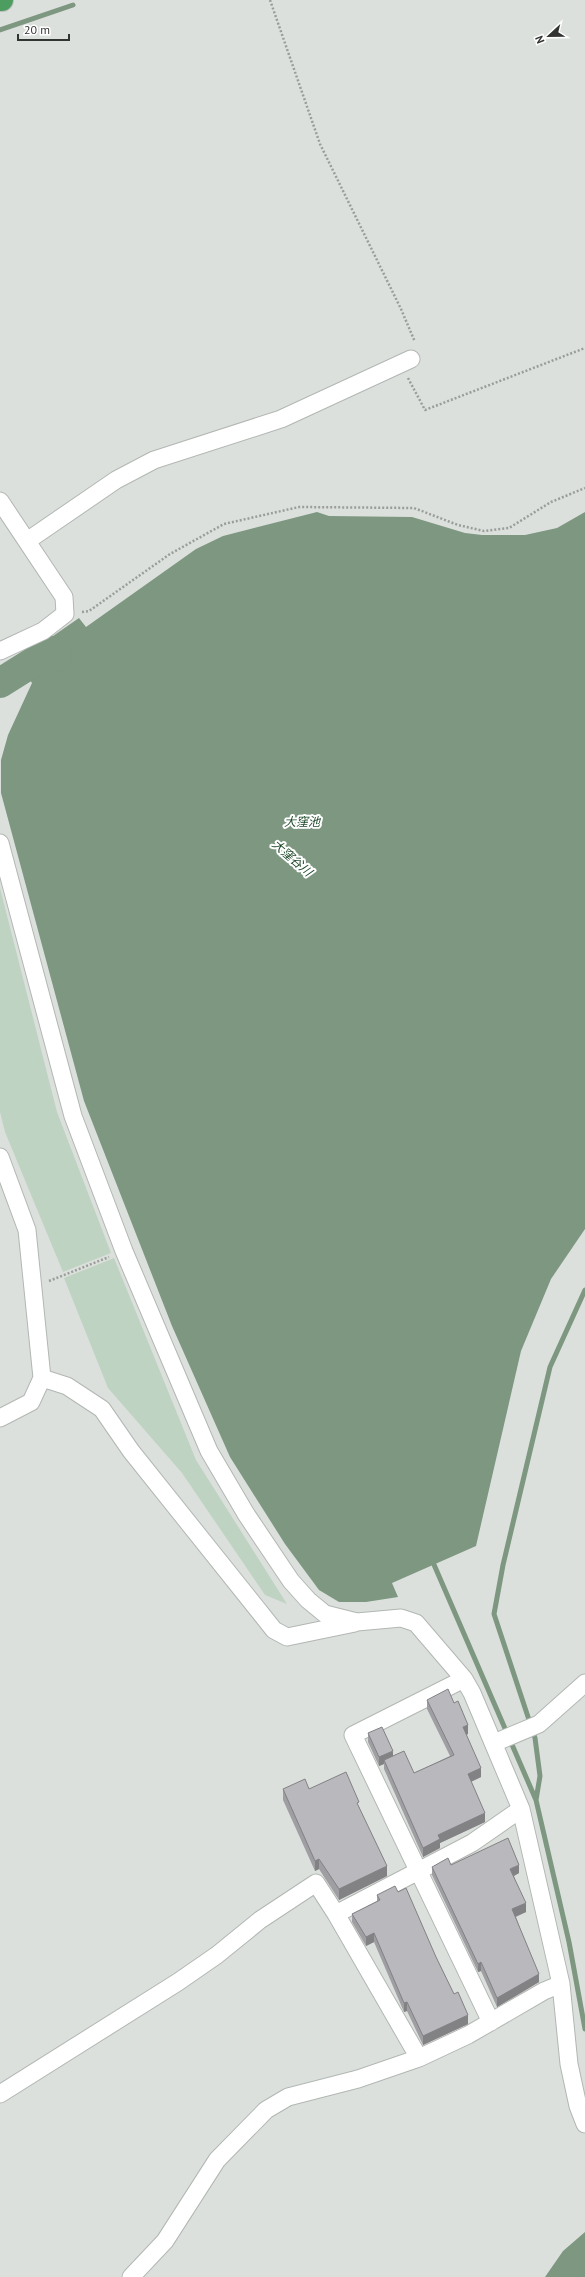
<svg xmlns="http://www.w3.org/2000/svg" width="585" height="2277" font-family="'PT Sans','Noto Sans JP',sans-serif">
	<style>
		.green { fill: #bed3c1 }
		.water { fill: #7d9781 }
		.lines { fill: none; stroke-linecap: round; stroke-linejoin: round }
		.stream { stroke: #7d9781; stroke-width: 5 }
		.river { stroke: #7d9781; stroke-width: 30 }
		.street-casing { stroke: #b2b7b3; stroke-width: 19 }
		.highway-casing { stroke: #bdbebd; stroke-width: 24 }
		.path { stroke: #9a9d9a; stroke-width: 2.5; stroke-dasharray: 2 2; stroke-linecap: butt }
		.street { stroke: #fff; stroke-width: 17 }
		.highway { stroke: #4e9d60; stroke-width: 22 }
		.wall { fill: #9f9ea3 }
		.shaded-wall { fill: #828184 }
		.building { fill: #b9b8bd; stroke: #828184 }
		.labels { text-anchor: middle; stroke-width: 4; stroke-linejoin: round; paint-order: stroke }
		.water-label { font-size: 12px; font-style: italic; fill: #1c4727; stroke: #fff }
	</style>
	<rect width="100%" height="100%" fill="#dce0dc"/>
	<path class="green" d="M0,888L57,1112L111,1253L63,1272L5,1132L0,1112Z
		M114,1258L196,1460L287,1604L265,1595L182,1473L108,1388L64,1278Z"/>
	<path class="water" d="M317,512L329,516L412,517L465,533L482,535H525L557,528L585,512V1229L551,1279L521,1351L476,1546L392,1583L398,1597L366,1602H339L319,1590L285,1544L230,1457L172,1326L84,1101L1,793V760L8,735L32,683L17,661L79,618L86,627L196,549L223,536Z
		M585,2232V2277H545L563,2251Z"/>
	<g class="lines">
		<path class="stream" d="M0,30L73,5
			M432,1560L536,1800L569,1942L585,2029
			M536,1800L540,1776L535,1738L494,1614L503,1565L550,1367L585,1290"/>
		<path class="river" d="M0,683L51,651L57,657"/>
		<defs>
			<path id="street" d="M0,501L64,597L65,614L43,631L0,651
				M27,541L116,480L154,460L281,419L411,359
				M0,843L73,1116L124,1251L209,1451L246,1514L291,1581L308,1600L325,1614L357,1622L401,1618L416,1623L464,1679L472,1693L521,1809L561,1984L569,2064L578,2106L585,2124
				M0,1157L27,1230L42,1378L31,1402L0,1418
				M42,1378L67,1386L102,1409L131,1451L274,1630L287,1637L355,1623
				M464,1679L353,1735L491,2022
				M494,1743L539,1724L585,1683
				M336,1914L419,2058
				M0,2094L178,1982L217,1955L260,1920L316,1883L336,1914L472,1843L521,1809
				M131,2277L165,2241L217,2160L266,2110L288,2097L358,2079L419,2058L468,2035L544,1991L561,1984"/>
			<path id="highway" d="M0,0H2"/>
		</defs>
		<use href="#street" class="street-casing"/>
		<use href="#highway" class="highway-casing"/>
		<path class="path" d="M270,0L320,144L401,309L415,342
			M408,378L425,410L585,348
			M82,612L89,611L170,554L224,524L299,507L414,508L458,525L484,531L509,528L551,502L585,488
			M49,1281L109,1257"/>
		<use href="#street" class="street"/>
		<use href="#highway" class="highway"/>
	</g>
	<path class="wall" d="M427,1700L468,1734L466,1735L481,1777L471,1782L485,1822L440,1843V1848L423,1857L384,1769V1764L379,1766L368,1742V1733L393,1756L414,1773L450,1756L427,1709Z
		M283,1789L359,1807L387,1876L339,1900L319,1869L315,1871L283,1800Z
		M432,1867L519,1873L514,1876L526,1912L516,1917L539,1982L497,2007L481,1971L478,1972L432,1875Z
		M398,1892L436,1957L468,2024L423,2045L407,2011L404,2012L374,1942L366,1946L352,1922V1914L377,1901V1895Z"/>
	<path class="shaded-wall" d="M468,1725V1734L463,1736V1727Z
		M393,1751V1760H384V1764L379,1766V1757Z
		M481,1768V1777L468,1783V1774Z
		M485,1813V1822L440,1843V1848L423,1857V1848L438,1835Z
		M319,1859V1869L315,1871V1861Z
		M519,1865V1873L510,1878V1869Z
		M387,1866V1876L339,1900V1889Z
		M526,1903V1912L512,1918V1909Z
		M374,1933V1942L366,1946V1937Z
		M481,1962V1971L478,1972V1964Z
		M539,1974V1982L497,2007V1998Z
		M407,2002V2011L404,2012V2003Z
		M468,2015V2024L423,2045V2036Z"/>
	<path class="building" d="M448,1689L454,1703L458,1701L468,1725L463,1727L481,1768L468,1774L485,1813L438,1835L440,1839L423,1848L384,1760L404,1751L414,1773L454,1755L427,1700Z
		M382,1727L393,1751L379,1757L368,1733Z
		M346,1772L359,1802L357,1803L387,1866L339,1889L319,1859L315,1861L283,1789L305,1779L309,1789Z
		M508,1838L519,1865L510,1869L526,1903L512,1909L539,1974L497,1998L481,1962L478,1964L432,1867L448,1858L451,1865Z
		M395,1886L398,1892L406,1888L436,1957L454,1994L458,1992L468,2015L423,2036L407,2002L404,2003L374,1933L366,1937L352,1914L380,1900L377,1895Z"/>
	<g class="labels">
		<g class="water-label">
			<text x="302" y="826">大窪池</text>
			<text transform="translate(292 858) rotate(41)" y="4">大窪谷川</text>
		</g>
	</g>
	<g transform="translate(549 36) rotate(248)" stroke="#ffffff" stroke-width="3" paint-order="stroke">
	<path d="M0-3L7 15L0 10L-7 15Z" fill="#323432"/>
	<text y="-6" font-size="11" font-weight="bold" text-anchor="middle" fill="#323432">N</text>
	</g>
	<path d="M18 34v6h51v-6" fill="none" stroke="#323432" stroke-width="2"/>
	<text x="24" y="34" font-size="12" fill="#323432" stroke="#ffffff" stroke-width="3" paint-order="stroke">20 m</text>
</svg>
